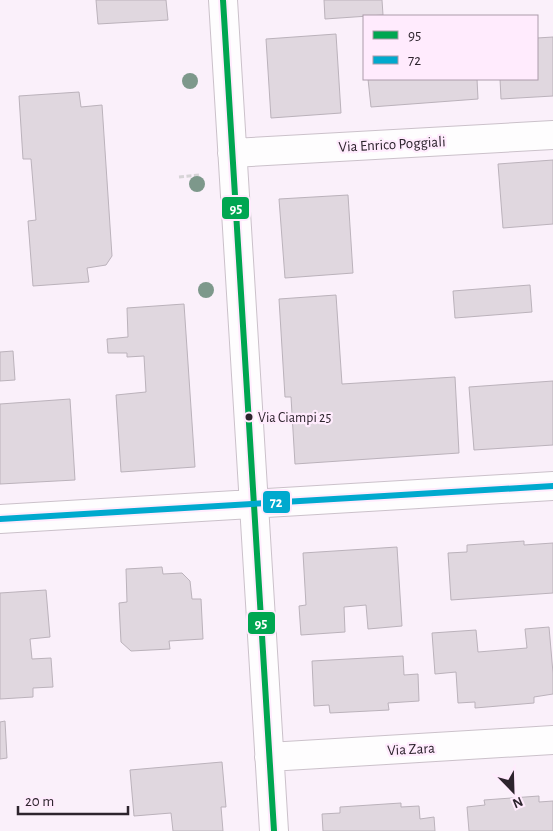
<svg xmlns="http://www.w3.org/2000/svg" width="553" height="831" font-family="'Alegreya Sans',sans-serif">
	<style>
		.building { fill: #e0d7df; stroke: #bbb2bb }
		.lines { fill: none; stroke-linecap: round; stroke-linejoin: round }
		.minor-casing { stroke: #cbc1ca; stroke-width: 30 }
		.path { stroke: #d7d4d7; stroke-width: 3; stroke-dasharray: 5 2.5; stroke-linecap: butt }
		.minor { stroke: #fefdfe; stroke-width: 28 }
		.bus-1-casing { stroke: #ffebfd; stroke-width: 10 }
		.bus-2-casing { stroke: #ffebfd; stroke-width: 10 }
		.bus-1 { stroke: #00a651; stroke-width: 6 }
		.bus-2 { stroke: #00a9ce; stroke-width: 6 }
		.tree { fill: #7d988b }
		.bus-dot { fill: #2d242d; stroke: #ffebfd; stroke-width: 2 }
		.labels { text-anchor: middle; stroke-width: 4.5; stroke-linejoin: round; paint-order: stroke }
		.bus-label { font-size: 14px; fill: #2d242d; stroke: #ffebfd; text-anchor: start }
		.street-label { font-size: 15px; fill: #2d242d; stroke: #ffebfd }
		.line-badge { stroke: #ffebfd; stroke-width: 2 }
		.badge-label { font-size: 14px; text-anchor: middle; font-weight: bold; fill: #fff }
	</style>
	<rect width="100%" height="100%" fill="#faf0fa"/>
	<path class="building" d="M96,0H166L168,20L98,24Z
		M324,0H382L383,15L325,19Z
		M336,34L341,113L271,118L266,39Z
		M553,37V96L501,99L500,79H537V38Z
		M368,79H477L478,99L371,107Z
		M79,92L81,107L102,105L112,256L106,265L87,268L89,282L33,286L28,221L36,220L31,159H23L19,96Z
		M553,160V224L503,228L498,164Z
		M348,195L353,273L285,278L279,199Z
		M530,285L532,312L455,318L453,291Z
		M336,295L342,384L455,377L459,453L295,464L291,397H285L279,299Z
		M184,304L195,467L121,472L116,395L146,392L144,356L127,357V353H108L107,339L128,337L127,308Z
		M13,351L15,380L0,381V352Z
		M553,381V445L474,450L469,387Z
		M70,399L75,480L0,484V404Z
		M524,541V545L553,543V593L451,600L448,553L467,552V545Z
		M397,547L402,626L368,629L366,605L344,607L345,632L301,635L299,606L306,605L303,553Z
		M162,567L163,574L182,573L190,581L192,599H201L203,639L169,641L170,649L131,651L121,642L119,603L127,602L126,569Z
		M46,590L50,637L30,639L32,659L51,658L53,687L33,688V697L0,699V593Z
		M549,627L553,673V694L534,697V703L475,708V702L458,703L456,672L435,674L432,633L476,630L478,652L527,648L525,629Z
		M403,656L404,675L418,674L419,701L388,703L389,710L330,713L329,705L314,706L312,661Z
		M5,721L7,758L0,759V722Z
		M222,762L226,807H221L223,831H173L171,813L134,816L130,770Z
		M539,796V802L553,801V831H469L467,807L485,805L484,800Z
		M401,803V807L419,806L420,819L434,817L435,831H323L322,814L340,813V807Z"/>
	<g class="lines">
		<defs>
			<path id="minor" d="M223,0L274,831
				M232,153L553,135
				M0,519L553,486
				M269,757L553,740"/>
		</defs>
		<use href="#minor" class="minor-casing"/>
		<path class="path" d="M179,177L200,175"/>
		<use href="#minor" class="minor"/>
		<defs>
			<path id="bus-1" d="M223,0L274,831"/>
			<path id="bus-2" d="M0,519L553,486"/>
		</defs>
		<use href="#bus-1" class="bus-1-casing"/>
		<use href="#bus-2" class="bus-2-casing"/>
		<use href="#bus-1" class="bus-1"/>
		<use href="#bus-2" class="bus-2"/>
	</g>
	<g class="tree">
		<circle cx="190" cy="81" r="8"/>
		<circle cx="197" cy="184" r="8"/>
		<circle cx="206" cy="290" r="8"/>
	</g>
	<circle class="bus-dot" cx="249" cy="417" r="4.5"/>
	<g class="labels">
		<g class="bus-label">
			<text x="258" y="422">Via Ciampi 25</text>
		</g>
		<g class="street-label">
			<text transform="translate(392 144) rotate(-3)" y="5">Via Enrico Poggiali</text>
			<text transform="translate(411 749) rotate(-3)" y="5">Via Zara</text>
		</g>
	</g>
	<g class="line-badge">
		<rect x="221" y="196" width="29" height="24" rx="5" fill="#00a651"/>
		<rect x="262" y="490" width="29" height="24" rx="5" fill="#00a9ce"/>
		<rect x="247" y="611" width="29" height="24" rx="5" fill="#00a651"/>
	</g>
	<g class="badge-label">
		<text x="236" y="213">95</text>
		<text x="276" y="507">72</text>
		<text x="261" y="628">95</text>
	</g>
	<rect x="363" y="15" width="175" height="65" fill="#ffebfd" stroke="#ab9baa"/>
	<rect x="373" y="31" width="25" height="8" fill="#00a651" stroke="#ab9baa"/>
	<text x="408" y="40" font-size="15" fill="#2d242d">95</text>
	<rect x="373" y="56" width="25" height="8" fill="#00a9ce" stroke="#ab9baa"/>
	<text x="408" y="65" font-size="15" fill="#2d242d">72</text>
	<g transform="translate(513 791) rotate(157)" stroke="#ffebfd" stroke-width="4" paint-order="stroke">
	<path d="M0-4L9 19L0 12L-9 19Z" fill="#2d242d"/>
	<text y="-8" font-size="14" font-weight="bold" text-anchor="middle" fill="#2d242d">N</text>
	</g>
	<path d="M18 806v8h110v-8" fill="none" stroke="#2d242d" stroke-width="2.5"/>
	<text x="25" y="806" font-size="15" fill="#2d242d" stroke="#ffebfd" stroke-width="4" paint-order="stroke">20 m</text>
</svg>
